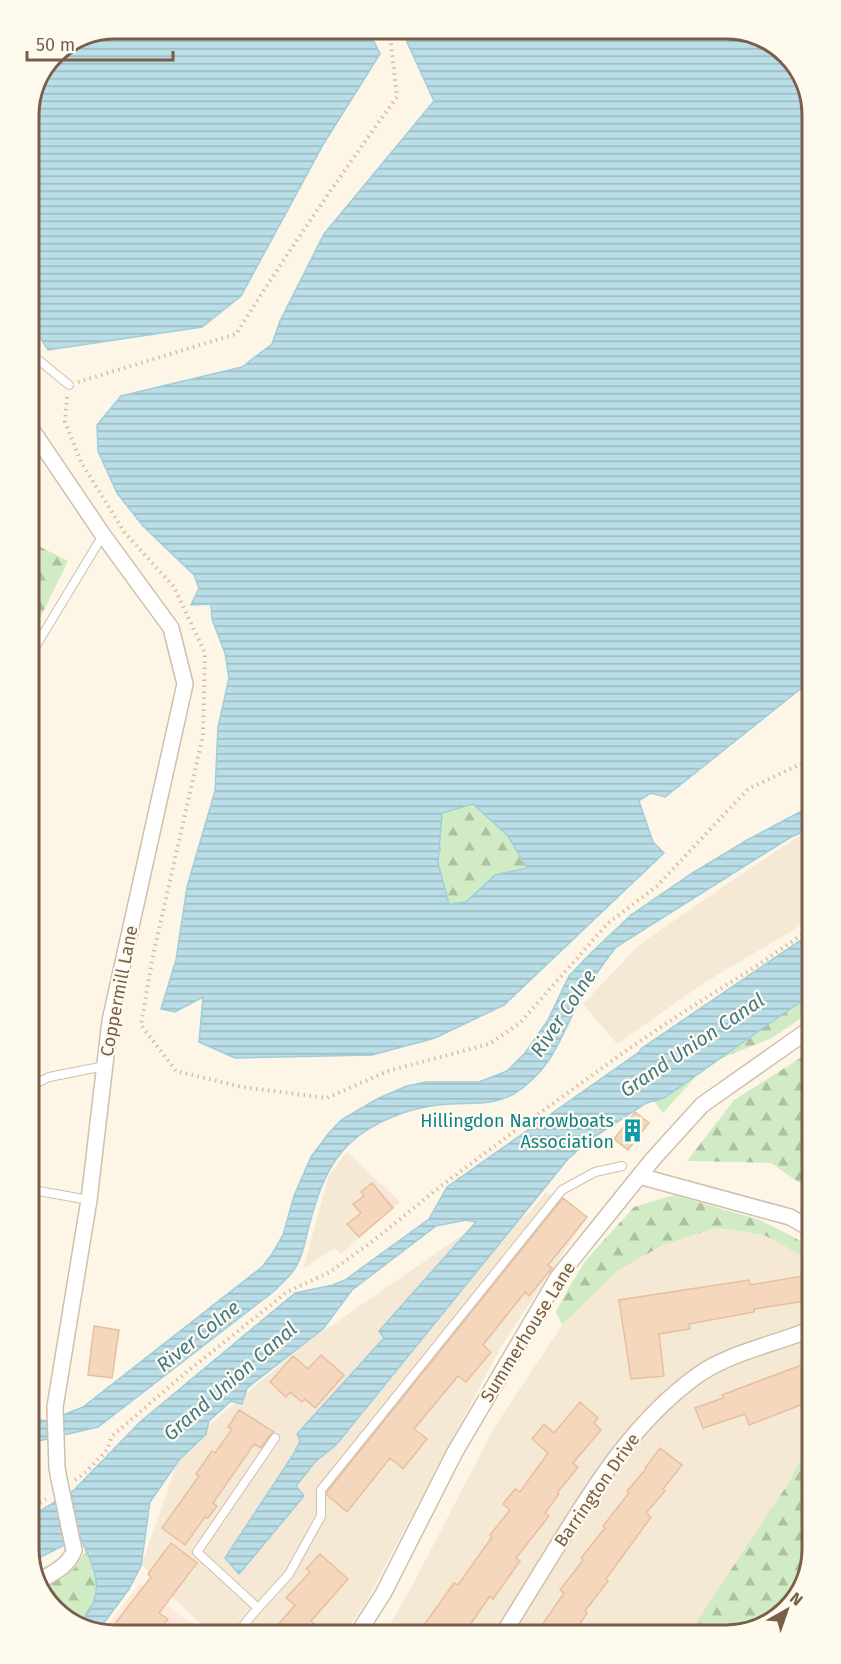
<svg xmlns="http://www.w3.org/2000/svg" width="841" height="1664" font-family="'Fira Sans',sans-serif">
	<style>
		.residential { fill: #f5e9d5 }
		.commercial { fill: #fee8da }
		.forest { fill: url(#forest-firs) }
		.water { fill: url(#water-rules); stroke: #a0cddb; stroke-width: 1.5; fill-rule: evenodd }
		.building { fill: #f4d7bd; stroke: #e7bf9d; stroke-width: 1.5 }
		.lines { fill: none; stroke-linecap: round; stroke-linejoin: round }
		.lane-casing { stroke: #d0bfac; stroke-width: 10 }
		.street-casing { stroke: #d0bfac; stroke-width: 18 }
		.path { stroke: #d9bba0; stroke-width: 4; stroke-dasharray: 1.5 4.5; stroke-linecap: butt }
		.lane { stroke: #fff; stroke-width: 8 }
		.street { stroke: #fff; stroke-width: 15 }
		.street-bridge-casing { stroke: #d0bfac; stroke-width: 18; stroke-linecap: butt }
		.street-bridge { stroke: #fff; stroke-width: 15 }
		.labels { text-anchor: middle; stroke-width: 4.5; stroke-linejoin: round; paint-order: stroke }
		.street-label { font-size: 18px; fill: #795e4a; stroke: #fffaee }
		.culture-label { font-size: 18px; fill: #0d838f; stroke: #fffaee; text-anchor: end }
		.water-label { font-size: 20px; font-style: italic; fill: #427a8d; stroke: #fffaee }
		.rim { fill: none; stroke: #795e4a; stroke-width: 3 }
	</style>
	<defs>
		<pattern id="forest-firs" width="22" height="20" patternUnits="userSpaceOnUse" patternTransform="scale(1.5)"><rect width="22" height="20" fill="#d1ecc4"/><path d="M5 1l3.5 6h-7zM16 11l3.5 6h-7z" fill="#aec2a1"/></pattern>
		<pattern id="water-rules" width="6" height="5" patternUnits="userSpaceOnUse" patternTransform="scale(1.5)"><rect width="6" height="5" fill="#badee8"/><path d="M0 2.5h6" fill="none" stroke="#9cb7be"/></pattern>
	</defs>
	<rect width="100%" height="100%" fill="#fdf6e7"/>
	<path class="residential" d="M809,831L810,920L704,983L617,1044L583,1004L639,945L724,886L802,834Z
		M347,1152L400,1202L341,1254L334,1248L303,1269L329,1175Z
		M546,1192L586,1219L502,1345L365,1604L345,1633L212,1634L175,1600L142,1564L182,1448L306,1343L477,1225L526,1216Z
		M716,1228L740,1231L766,1236L802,1256L811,1265L812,1436L789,1482L691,1630L385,1633L412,1586L494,1428L562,1325L617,1271L665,1244Z"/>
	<path class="commercial" d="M140,1583L198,1629L192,1635H110L102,1633Z"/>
	<path class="forest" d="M31,542L68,561L31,636Z
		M473,803L508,836L527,868L495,875L466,902L449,904L438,863L442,813Z
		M810,944V1012L772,1038L707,1064L663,1113L654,1101L700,1035Z
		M810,1052L811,1191L771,1163L687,1161L734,1100Z
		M674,1195L760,1220L792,1236L811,1248V1265L802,1256L766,1236L740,1231L716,1228L665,1244L617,1271L562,1325L556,1312L568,1289L586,1260L634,1207Z
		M812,1436V1549L798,1597L759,1629L691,1630L789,1482Z
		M85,1551C89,1559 95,1568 97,1577C101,1594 90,1613 78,1625L67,1621L42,1590L75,1568Z"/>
	<path class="water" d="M115,29H368L380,54L324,143L241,296L202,327L48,350L30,322L29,110L54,54Z
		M401,29H732L778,46L806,82L809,682L665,797L651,793L639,801L653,842L664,853L504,1005L435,1038L372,1055L235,1058L199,1042L203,997L175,1012L161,1009L176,960L187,887L215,791L218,727L229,678L225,653L212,619L211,604L191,605L199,588L194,575L143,526L117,493L98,451L97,425L121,396L242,367L272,344L280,321L324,234L434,101ZM473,804L508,836L527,868L495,875L466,902L449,904L438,863L442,813Z
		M809,807V829L791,837L616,947C602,965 589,984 578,1004C559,1040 553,1067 517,1092C493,1108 465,1101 438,1105C406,1109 372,1122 348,1145C325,1168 316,1199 308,1230C305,1242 303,1254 297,1265C292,1275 281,1284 273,1292L98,1427L34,1442V1419L48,1421L83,1407L262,1267L272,1254L283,1235L294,1196L311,1157L328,1134L341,1120L379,1098L407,1086L426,1082H479L507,1071L525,1053L548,1020L569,976L591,953L631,915L691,874L749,839Z
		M810,937V995L664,1098L646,1103L588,1141L568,1159L336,1445L315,1462L296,1486L304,1496L239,1574L225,1558L293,1455L300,1441L297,1434L384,1338L379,1331L476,1222L466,1220L436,1226L352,1290L323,1329L247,1388L242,1404L231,1401L209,1421L206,1434L179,1460L150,1502L141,1566L129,1589L98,1631L78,1625C108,1594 96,1571 80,1537L35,1560V1514L73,1491L140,1422L295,1293L333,1285L345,1280L429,1219L447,1187L639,1052L642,1048L804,938Z"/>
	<path class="building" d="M635,1112L649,1123L628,1150L614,1139Z
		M372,1183L393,1208L359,1237L347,1224L361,1213L353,1204L364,1196L361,1192Z
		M563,1198L587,1217L548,1265L552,1268L529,1296L525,1292L483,1345L491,1352L466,1382L458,1376L414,1429L427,1439L403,1469L390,1458L347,1512L327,1495V1492Z
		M808,1275L811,1300L754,1309V1312L689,1324L690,1329L659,1334L664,1376L631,1379L619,1300L749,1280L750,1285Z
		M94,1326L119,1330L112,1378L88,1375Z
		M321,1355L344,1375L315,1408L305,1399L302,1402L290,1392L286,1397L270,1382L293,1356L308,1369Z
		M812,1361V1378L803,1382L811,1401L749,1425L745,1414L703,1428L695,1408L723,1398L722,1395Z
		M580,1402L598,1418L594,1423L601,1430L573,1463L578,1467L557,1493L559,1494L545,1513L549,1516L516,1558L520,1561L493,1599L490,1596L465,1632H419L454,1583L458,1585L492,1537L490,1535L510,1510L503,1504L515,1489L520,1492L548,1453L532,1439L544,1424L554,1433Z
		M239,1410L274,1432L270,1435L261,1448L254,1444L213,1503L217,1506L208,1518L205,1517L185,1545L162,1528L199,1476L196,1474L212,1451L215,1453L232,1429L228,1427Z
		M660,1448L682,1465L663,1489L665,1491L646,1513L651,1517L606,1579L608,1581L585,1611L587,1613L575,1631H552L542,1625L564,1593L560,1590L583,1560L581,1558L605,1528L603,1526L629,1493L627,1491L646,1469L645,1468Z
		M171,1543L197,1563L159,1613L168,1619L156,1635L107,1634L151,1577L148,1574Z
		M320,1554L348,1579L311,1621L325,1633L270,1634L295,1605L286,1598L310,1572L306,1569Z"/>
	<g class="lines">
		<defs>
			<path id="lane" d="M30,353L69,385
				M31,654L103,535
				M33,1085L49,1077L105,1066
				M33,1190L89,1200
				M258,1608L197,1552L275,1438
				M237,1634L251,1616L289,1574L321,1516V1490L562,1190L595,1172L622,1166"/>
			<path id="street" d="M30,427L103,535L171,628L185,684L110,1021L89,1200L55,1407L57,1468L59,1479
				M639,1176L790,1217L811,1229
				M36,1583C50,1574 69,1567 74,1550
				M505,1631C523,1602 541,1572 560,1542C598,1480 638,1418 698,1375C731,1352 775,1344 812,1329
				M358,1633L383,1594L455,1452L558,1277L653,1159L702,1105L810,1029"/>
		</defs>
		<use href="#lane" class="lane-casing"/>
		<use href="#street" class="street-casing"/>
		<path class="path" d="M78,382L236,334C287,253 341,174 397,97L391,44L385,29
			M67,397L65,422L81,462L125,533L174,587L205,653L203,735L152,960L141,1025L176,1071L242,1087L327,1098L388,1071L489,1044L520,1023L607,924L657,886L748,789L809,760
			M75,1480L86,1472L107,1450L112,1436L183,1375L287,1292L330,1272L373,1241L441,1186L512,1133L627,1050L682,1013L758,965L810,929
			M35,1506L46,1499"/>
		<use href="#lane" class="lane"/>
		<use href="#street" class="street"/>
		<defs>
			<path id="street-bridge" d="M59,1479L74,1550"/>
		</defs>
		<use href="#street-bridge" class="street-bridge-casing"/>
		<use href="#street-bridge" class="street-bridge"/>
	</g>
	<defs>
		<symbol id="building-bare" viewBox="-9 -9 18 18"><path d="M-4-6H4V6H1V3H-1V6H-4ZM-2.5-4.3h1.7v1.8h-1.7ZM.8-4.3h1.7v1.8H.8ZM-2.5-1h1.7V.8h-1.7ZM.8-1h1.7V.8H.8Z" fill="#0f9aa8" stroke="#fffaee" stroke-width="2.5" paint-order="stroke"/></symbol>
	</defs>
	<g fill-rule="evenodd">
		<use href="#building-bare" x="616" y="1114" width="33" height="33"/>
	</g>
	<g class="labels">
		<g class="street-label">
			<text transform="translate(119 991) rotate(-79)" y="6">Coppermill Lane</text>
			<text transform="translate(528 1332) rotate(-58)" y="6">Summerhouse Lane</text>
			<text transform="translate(597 1490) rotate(-55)" y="6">Barrington Drive</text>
		</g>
		<g class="culture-label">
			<text x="614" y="1127">Hillingdon Narrowboats<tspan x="614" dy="21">Association</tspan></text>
		</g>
		<g class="water-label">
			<text transform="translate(563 1013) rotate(-56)" y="7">River Colne</text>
			<text transform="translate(692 1045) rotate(-34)" y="7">Grand Union Canal</text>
			<text transform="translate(198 1336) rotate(-39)" y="7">River Colne</text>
			<text transform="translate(230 1381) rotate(-41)" y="7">Grand Union Canal</text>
		</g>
	</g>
	<path d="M0 0H841V1664H0ZM115 39H726A76 76 0 0 1 802 115V1549A76 76 0 0 1 726 1625H115A76 76 0 0 1 39 1549V115A76 76 0 0 1 115 39Z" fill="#fffaee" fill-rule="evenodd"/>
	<path class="rim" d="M115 39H726A76 76 0 0 1 802 115V1549A76 76 0 0 1 726 1625H115A76 76 0 0 1 39 1549V115A76 76 0 0 1 115 39Z"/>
	<g transform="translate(787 1610) rotate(40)" stroke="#fffaee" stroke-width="4.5" paint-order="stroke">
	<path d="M0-4.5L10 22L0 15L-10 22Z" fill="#795e4a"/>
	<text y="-9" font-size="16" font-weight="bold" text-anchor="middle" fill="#795e4a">N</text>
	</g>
	<path d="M27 51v9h146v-9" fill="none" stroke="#795e4a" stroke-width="3"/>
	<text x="36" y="51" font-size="18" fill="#795e4a" stroke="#fffaee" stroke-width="4.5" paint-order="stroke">50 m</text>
</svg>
